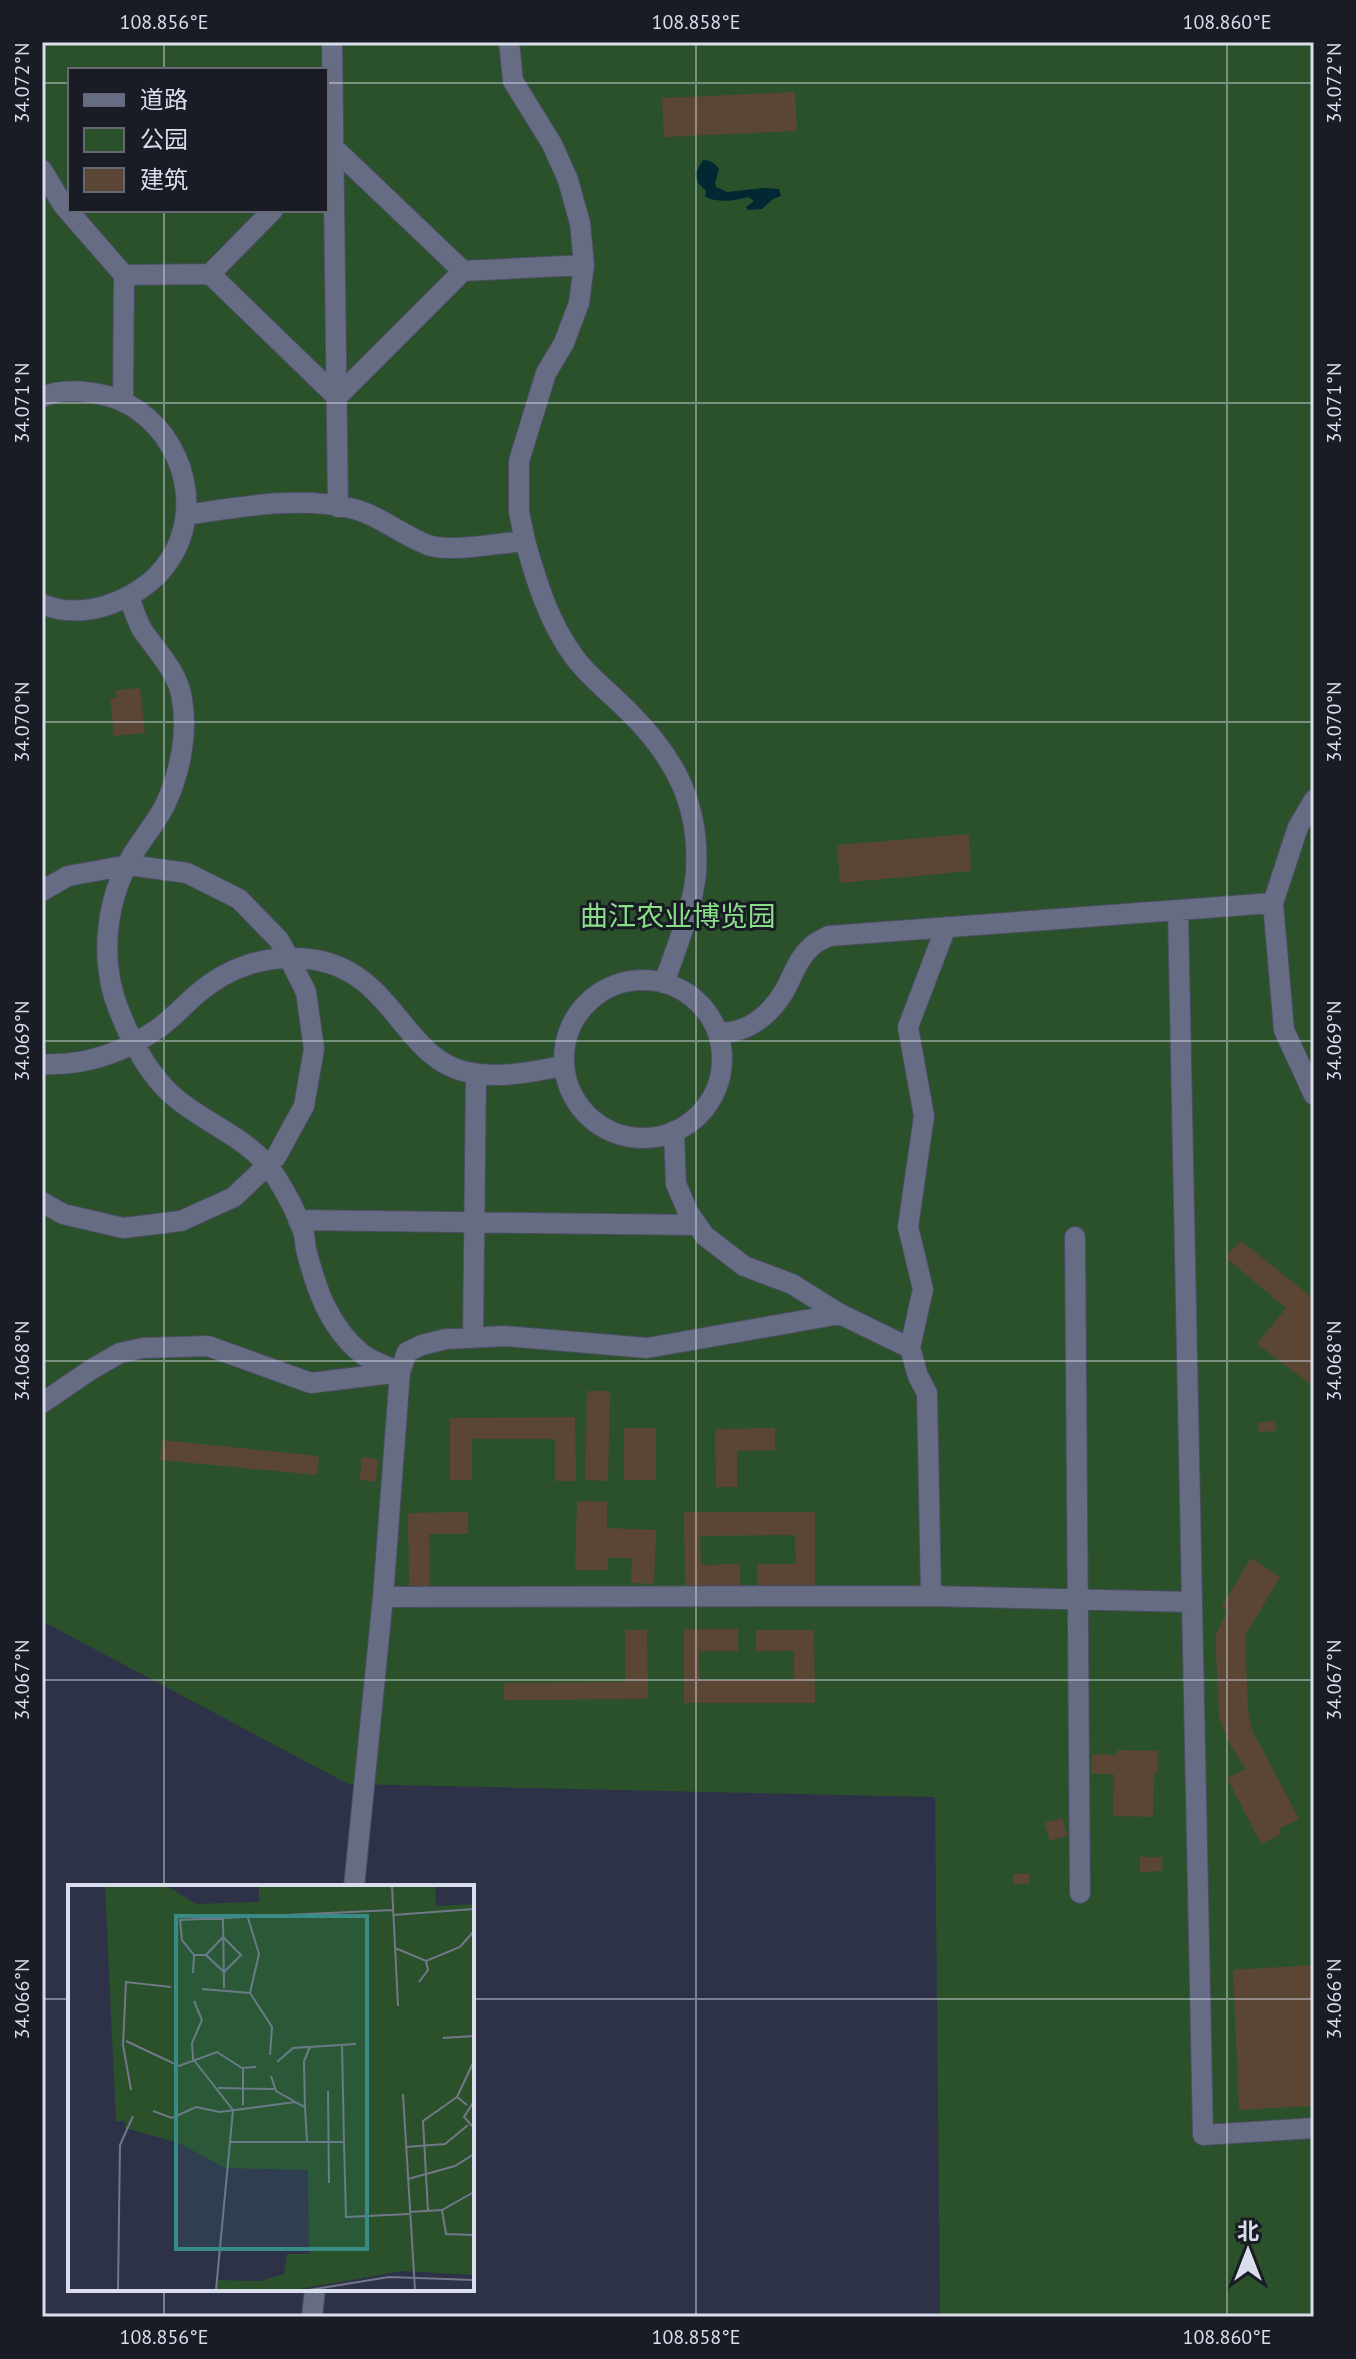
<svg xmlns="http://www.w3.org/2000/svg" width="1356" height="2359" font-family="'PT Sans','Noto Sans SC',sans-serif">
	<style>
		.green { fill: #2a512a; fill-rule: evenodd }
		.water { fill: #012833 }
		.building { fill: #5b4636 }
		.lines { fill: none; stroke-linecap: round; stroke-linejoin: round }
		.minor-casing { stroke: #494d5f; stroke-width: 22 }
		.minor { stroke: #666c83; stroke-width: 20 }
		.ticks { fill: none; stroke: #dadeec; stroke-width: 2; stroke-opacity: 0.45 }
		.labels { text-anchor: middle; stroke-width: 6; stroke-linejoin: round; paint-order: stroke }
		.park-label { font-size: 28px; fill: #88df88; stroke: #191b25 }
		.inset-road { fill: none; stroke: #73778a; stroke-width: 2 }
		.view { fill: #388b87; fill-opacity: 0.15; stroke: #388b87; stroke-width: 4 }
		.inset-edge { fill: none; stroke: #dadeec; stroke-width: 4 }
		.neatline { fill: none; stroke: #dadeec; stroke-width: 3 }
		.ticks-label { font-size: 20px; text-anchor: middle; fill: #dadeec }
	</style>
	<rect width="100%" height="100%" fill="#2e3248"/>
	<path class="green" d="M42,42H1314V2317H940L935,1797L348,1784L42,1621ZM70,70H326V210H70Z"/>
	<path class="water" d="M703,160C710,160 715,163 719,169L715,183L716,187L727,192L765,188L779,189L781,196L773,199L762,209L748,210L746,207L754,201L748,197C733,201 720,203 705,197L706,191L698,183L695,174Z"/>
	<path class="building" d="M795,92L797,131L664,137L662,98Z
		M140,688L145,733L114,736L110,699L117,698L116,690Z
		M969,834L971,871L840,883L837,845Z
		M1241,1241L1314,1299V1378L1310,1384L1257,1344L1286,1308L1225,1257Z
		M587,1391H610L608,1481L585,1480Z
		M575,1417L576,1481H555V1439H472V1480H450V1418Z
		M1275,1421L1276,1431L1259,1432L1258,1423Z
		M624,1428H656V1480H624Z
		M775,1428V1450L737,1451V1487H716L715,1429Z
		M162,1440L319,1456L317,1475L160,1460Z
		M362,1457L378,1459L376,1482L360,1480Z
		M577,1501L607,1502V1528L656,1530L654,1584L631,1583L632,1558H608V1570H575Z
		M468,1512V1534H429L430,1586L409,1587L408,1513Z
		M684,1512H815V1585L757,1586V1564H796L795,1535L700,1536L701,1565L740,1564V1586H685Z
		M1251,1558L1280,1577L1245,1636L1248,1711L1252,1730L1299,1819L1279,1829L1281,1834L1261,1844L1227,1778L1246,1769L1229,1743L1219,1718L1216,1651V1635L1227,1610L1222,1606Z
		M684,1629H738V1651H699L700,1680H794V1651H756V1630H814L815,1703H684Z
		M625,1630H647L648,1699L504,1700V1683L625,1682Z
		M1117,1750L1158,1751L1157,1773H1154L1153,1817L1113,1816L1114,1774H1091L1092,1754L1117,1755Z
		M1062,1818L1068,1836L1050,1841L1044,1823Z
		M1140,1857H1162V1871L1140,1872Z
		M1013,1874H1029V1884H1013Z
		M1314,1965V2106L1239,2110L1233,1970Z"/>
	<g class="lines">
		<defs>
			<path id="minor" d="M332,42L338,507
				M509,42L513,81L552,144L568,180L580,223L584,265L579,303L564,343L546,373L519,461V512L525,541
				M42,170L63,205L124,275L123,401
				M463,271L584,265
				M210,274L337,397L463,271L334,148L326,156
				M124,275L210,274L273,210
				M42,397C63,388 87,391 108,396C170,414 205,489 176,549C162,577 137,595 108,605C87,612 62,613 42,604
				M186,515C238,507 299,496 350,508C378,514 401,535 428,545C450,553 499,543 525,541C537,583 549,623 575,658C591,679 613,695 631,714C676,759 700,806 696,872C694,904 675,952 664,983
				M129,598C134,609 137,622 143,631C158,653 178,672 182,699C188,734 180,773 165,805C155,825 139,842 129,861C104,907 100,966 120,1013C132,1043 148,1073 172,1095C204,1124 252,1138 276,1177C286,1193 297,1213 303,1231C305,1237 305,1243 306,1249C316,1289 329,1327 362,1354C373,1362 388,1367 400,1372L383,1597L354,1887
				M1314,800L1298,827L1273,903L1284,1030L1314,1095
				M42,891L68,876L129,865L187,873L239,899L279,940L289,958L306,992L314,1049L304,1106L276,1157L234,1197L181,1221L123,1228L63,1214L42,1202
				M564 1059a79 79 0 1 1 158 0a79 79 0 1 1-158 0Z
				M718,1032C747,1035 771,1014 785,990C793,975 798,958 812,946C816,942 823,939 829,936L1273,903
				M42,1064C84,1066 121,1054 156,1030C171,1020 183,1006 197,994C228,967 267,954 309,959C394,969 401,1058 467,1072C500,1079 531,1072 563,1066
				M674,1131L676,1184L688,1212L705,1236L744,1266L792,1284L840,1314
				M298,1220L697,1225
				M1075,1237L1080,1893
				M473,1338L476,1074
				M910,1348L918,1376L927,1393L931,1596
				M42,1403L92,1369L120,1353L143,1348L208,1346L311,1383L400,1372L407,1352L422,1345L446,1339L505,1336L647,1348L840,1314L910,1348L923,1289L908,1227L924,1116L908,1027L946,927
				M383,1597L931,1596L1192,1602L1178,910
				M1192,1602L1203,2135L1314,2128
				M312,2317L315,2289"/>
		</defs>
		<use href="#minor" class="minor-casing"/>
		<use href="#minor" class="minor"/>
	</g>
	<path class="ticks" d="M164,42V70M696,42V2317M1227,42V2317M42,83H70M326,83H1314M164,210V1887M42,403H1314M42,722H1314M42,1041H1314M42,1361H1314M42,1680H1314M42,1999H70M472,1999H1314M164,2289V2317"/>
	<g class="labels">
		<g class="park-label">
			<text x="678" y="926">曲江农业博览园</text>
		</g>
	</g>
	<g transform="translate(68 1885)">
		<rect width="406" height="406" fill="#2e3248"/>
		<path d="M37,1H99L128,19L191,17V1H367L368,21L406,19V390L334,386L226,405H148L149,395L193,396L216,389L219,369H241L240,285L157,283L111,258L57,243V236H48Z" fill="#2a512a"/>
		<path class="inset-road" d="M324,1L330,121M325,30L406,24M155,33L156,103M180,33L191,69L182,108M327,63L358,76L392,62L406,46M126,70H138L155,52L173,70L156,87L138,70M125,88L126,70L114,55L112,35L325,25M351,97L360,85L358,76M134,104L182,108L204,142L202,170M126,116L134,135L124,158L125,174L165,225L148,405M375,153L406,151M58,156L111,181L149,167L174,183L188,182M209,177L225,163L288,159M203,191L208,206L226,216M150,203L206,204M63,205L55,160L58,97L103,102M260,206L261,298M335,209L347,405M406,216L396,232L406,243M175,220V183M399,220L389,212L406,176M237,222L239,257M85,226L104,233L128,222L152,227L227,217L237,222L236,176L242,162M162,257H276L274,160M276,257L278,332L341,329M338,262L377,259L400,240M340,294L387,281L406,269M374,325L378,349L406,350M360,326L355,236L389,212M341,327L374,325L406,307M50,405L52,260L65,231M241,405L321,392L406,395"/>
		<path class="view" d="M108,31H299V364H108Z"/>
		<rect width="406" height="406" class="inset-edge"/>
	</g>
	<rect width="1356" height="2359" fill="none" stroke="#191b25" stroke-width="88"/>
	<rect x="68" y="68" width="260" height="144" fill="#191b25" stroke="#666975" stroke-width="2"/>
	<rect x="84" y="94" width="40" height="12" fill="#666c83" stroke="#666975" stroke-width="2"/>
	<text x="140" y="108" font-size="24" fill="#dadeec">道路</text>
	<rect x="84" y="128" width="40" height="24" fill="#2a512a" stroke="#666975" stroke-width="2"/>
	<text x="140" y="148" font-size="24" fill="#dadeec">公园</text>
	<rect x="84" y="168" width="40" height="24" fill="#5b4636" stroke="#666975" stroke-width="2"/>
	<text x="140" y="188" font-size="24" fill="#dadeec">建筑</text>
	<g transform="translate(1248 2251)" stroke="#191b25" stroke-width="6" paint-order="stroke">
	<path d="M0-6L14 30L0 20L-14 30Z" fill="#dadeec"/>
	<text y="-12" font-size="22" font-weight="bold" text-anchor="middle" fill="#dadeec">北</text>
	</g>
	<rect x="44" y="44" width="1268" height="2271" class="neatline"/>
	<g class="ticks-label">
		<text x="164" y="29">108.856°E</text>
		<text x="696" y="29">108.858°E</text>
		<text x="1227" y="29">108.860°E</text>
		<text transform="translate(22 83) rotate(-90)" y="7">34.072°N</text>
		<text transform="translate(1334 83) rotate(-90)" y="7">34.072°N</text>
		<text transform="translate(22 403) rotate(-90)" y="7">34.071°N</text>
		<text transform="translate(1334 403) rotate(-90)" y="7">34.071°N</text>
		<text transform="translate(22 722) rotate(-90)" y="7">34.070°N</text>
		<text transform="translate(1334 722) rotate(-90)" y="7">34.070°N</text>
		<text transform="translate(22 1041) rotate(-90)" y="7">34.069°N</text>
		<text transform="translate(1334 1041) rotate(-90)" y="7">34.069°N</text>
		<text transform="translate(22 1361) rotate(-90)" y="7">34.068°N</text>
		<text transform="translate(1334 1361) rotate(-90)" y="7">34.068°N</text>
		<text transform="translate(22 1680) rotate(-90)" y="7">34.067°N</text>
		<text transform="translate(1334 1680) rotate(-90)" y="7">34.067°N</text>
		<text transform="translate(22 1999) rotate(-90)" y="7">34.066°N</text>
		<text transform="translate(1334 1999) rotate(-90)" y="7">34.066°N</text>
		<text x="164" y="2344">108.856°E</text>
		<text x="696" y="2344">108.858°E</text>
		<text x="1227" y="2344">108.860°E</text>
	</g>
</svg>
